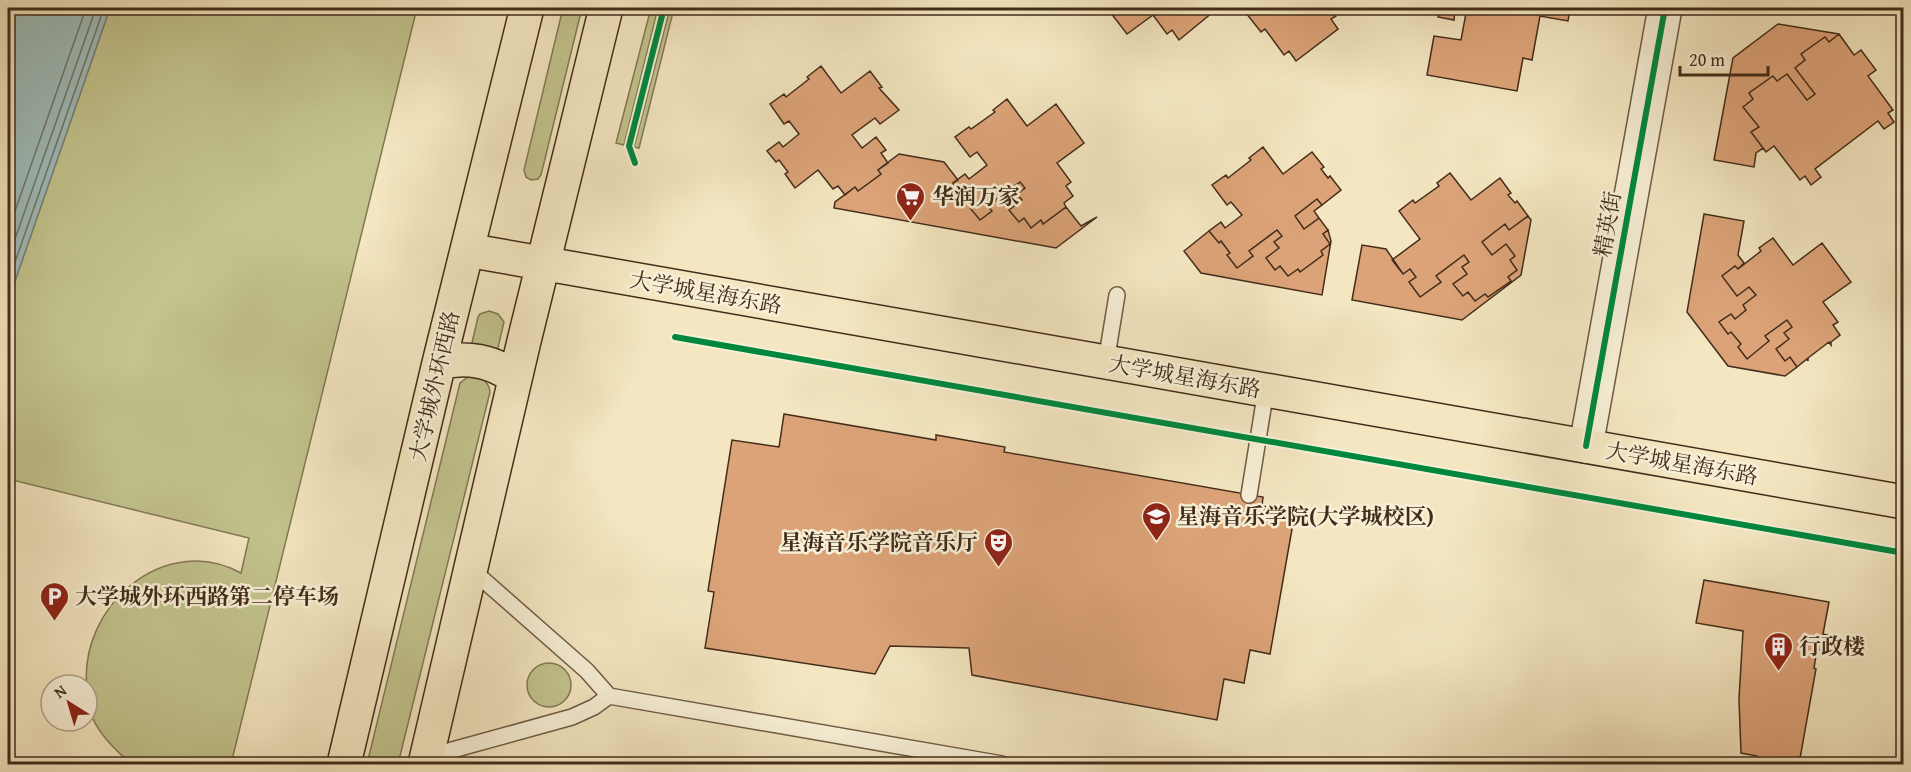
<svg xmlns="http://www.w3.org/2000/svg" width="1911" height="772" font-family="'Gentium Book Plus','Noto Serif SC',serif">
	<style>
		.green { fill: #c2c38d; stroke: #827854; stroke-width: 1.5 }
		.water { fill: #9ebdbb; stroke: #79837b; stroke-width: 1.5 }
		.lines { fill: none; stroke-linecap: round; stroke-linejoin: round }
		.shore { stroke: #70746a; stroke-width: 1.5 }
		.building { fill: #dca378; stroke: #422c1a; stroke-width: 1.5 }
		.service-casing { stroke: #6e5a44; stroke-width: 18 }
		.tertiary-casing { stroke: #6e5a44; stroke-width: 36 }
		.primary-casing { stroke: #422c1a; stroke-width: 36 }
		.service { stroke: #f7efd6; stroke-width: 15 }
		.tertiary { stroke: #f7efd6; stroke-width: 33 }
		.primary { stroke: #f3e6c0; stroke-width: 33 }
		.cycleway-casing { stroke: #f7efd6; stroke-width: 10 }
		.cycleway { stroke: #00873e; stroke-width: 6 }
		.labels { text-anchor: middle; stroke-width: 5; stroke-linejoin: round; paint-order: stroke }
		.poi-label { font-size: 22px; font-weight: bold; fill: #422c1a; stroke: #f7efd6; text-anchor: start }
		.street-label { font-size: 22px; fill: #422c1a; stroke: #f7efd6 }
	</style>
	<rect width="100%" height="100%" fill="#f3e6c0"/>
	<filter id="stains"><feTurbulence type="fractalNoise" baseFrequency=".00333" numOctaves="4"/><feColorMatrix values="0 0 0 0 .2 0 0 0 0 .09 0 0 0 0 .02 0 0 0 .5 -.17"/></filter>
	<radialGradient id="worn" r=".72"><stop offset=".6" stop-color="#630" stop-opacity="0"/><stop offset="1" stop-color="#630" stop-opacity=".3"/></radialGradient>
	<path class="green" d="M110,8H417L231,764H132C117,752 102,738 93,719C89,709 88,699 87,688C78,608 163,531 241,573L249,538L8,479V301Z
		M563,8H582L541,175L538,179L531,180L526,177L524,170Z
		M651,8H658L624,145L616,143Z
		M670,8H674L639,148L634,147Z
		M489,311L498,314L504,322L497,352L471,347L478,317L480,314Z
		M468,377C479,376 489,380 490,392L398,764H367L460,383Z
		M527 685a22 22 0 1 1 44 0a22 22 0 1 1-44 0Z"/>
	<path class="water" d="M8,8H110L8,301Z"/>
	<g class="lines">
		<path class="shore" d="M8,231L86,8
			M8,259L96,8
			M8,282L104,8"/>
	</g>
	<path class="building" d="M1107,8H1218L1179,40L1172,30L1167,34L1153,15L1127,34Z
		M1242,8H1330L1336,16L1331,19L1338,29L1296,61L1289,51L1284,55L1265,29L1261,32Z
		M1440,8H1455L1454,20L1438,17Z
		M1467,8H1570L1568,21L1540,16L1532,60L1523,58L1517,91L1427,75L1434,36L1461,40Z
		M1778,24L1839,34L1829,42L1825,37L1801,54L1805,60L1795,68L1815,94L1807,100L1787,74L1777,81L1773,76L1749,93L1753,99L1743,107L1759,127L1751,132L1763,148L1756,153L1754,167L1714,160L1733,58Z
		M1839,34L1854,55L1861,50L1876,70L1868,76L1893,110L1888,113L1894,122L1884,129L1878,121L1815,169L1821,177L1811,185L1805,176L1800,180L1774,146L1766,152L1751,132L1759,127L1743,107L1753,99L1749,93L1773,76L1777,81L1787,74L1807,100L1815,94L1795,68L1805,60L1801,54L1825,37L1829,42Z
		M821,66L841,93L870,71L882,87L879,88L899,110L880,124L875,118L852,135L862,148L876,137L886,150L881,153L888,163L878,170L881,174L858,191L855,187L845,195L838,186L833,189L818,170L795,188L785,174L788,172L779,160L776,162L767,151L779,142L783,147L799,134L789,121L784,124L770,104L784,94L786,97L809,79L807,77Z
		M1007,99L1027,126L1056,104L1084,143L1057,163L1071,182L1066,186L1073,196L1064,203L1066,207L1043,224L1041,220L1031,228L1024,218L1019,222L1009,210L1022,200L1017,194L1025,188L1020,182L988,206L992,211L980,220L970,208L974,205L965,193L962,195L953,183L965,174L969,179L987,165L977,152L970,157L955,137L969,127L971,129L995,112L993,110Z
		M1263,147L1283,174L1312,152L1324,167L1321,169L1328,178L1330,176L1341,190L1322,205L1317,199L1295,216L1304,229L1319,218L1328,230L1323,234L1330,244L1321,251L1323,255L1300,272L1298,269L1288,276L1280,266L1275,270L1266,258L1279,248L1274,242L1282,236L1277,230L1249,251L1253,256L1237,268L1227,255L1230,253L1221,241L1219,243L1209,231L1221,222L1225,228L1242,215L1231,202L1227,205L1212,185L1226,175L1228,178L1251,160L1249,158Z
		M899,154L944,162L958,180L953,183L962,195L965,193L974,205L970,208L980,220L992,211L988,206L1020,182L1025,188L1017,194L1022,200L1009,210L1019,222L1024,218L1031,228L1041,220L1043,224L1066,207L1081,226L1097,217L1056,248L834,208L835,202L855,187L858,191L881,174L878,170Z
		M1450,173L1471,200L1500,178L1511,193L1508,195L1515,203L1517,201L1528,216L1509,230L1505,224L1482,242L1492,255L1506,244L1515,256L1510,260L1517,270L1508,277L1511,281L1488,297L1485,294L1475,301L1468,292L1463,296L1453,284L1467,274L1462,267L1469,262L1464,255L1436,276L1441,282L1420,297L1409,282L1416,277L1410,269L1403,274L1392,260L1420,239L1399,211L1413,200L1415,203L1439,186L1437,183Z
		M1317,199L1322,205L1314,211L1319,218L1304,229L1295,216Z
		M1704,214L1744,221L1738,255L1744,263L1738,269L1735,266L1722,276L1737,296L1749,287L1756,295L1743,305L1746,310L1735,319L1731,314L1719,322L1728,334L1731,332L1741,344L1738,347L1747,359L1769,341L1765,336L1787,320L1792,327L1784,333L1789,339L1776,349L1785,361L1790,357L1797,367L1785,376L1728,366L1687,312Z
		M1528,216L1531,220L1521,275L1462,320L1352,300L1362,245L1386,249L1403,274L1410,269L1416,277L1409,282L1420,297L1441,282L1436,276L1464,255L1469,262L1462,267L1467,274L1453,284L1463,296L1468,292L1475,301L1485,294L1488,297L1511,281L1508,277L1517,270L1510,260L1515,256L1506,244L1492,255L1482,242L1505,224L1509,230Z
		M1277,230L1282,236L1274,242L1279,248L1266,258L1275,270L1280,266L1288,276L1298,269L1300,272L1323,255L1321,251L1330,244L1323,234L1328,230L1331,241L1322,295L1201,273L1184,251L1209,231L1219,243L1221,241L1230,253L1227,255L1237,268L1253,256L1249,251Z
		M1773,238L1793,265L1822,243L1851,282L1823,302L1838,322L1833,325L1840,335L1831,342V345L1829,342L1808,358V361L1807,359L1797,367L1790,357L1785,361L1776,349L1789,339L1784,333L1792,327L1787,320L1765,336L1769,341L1747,359L1738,347L1741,344L1731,332L1728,334L1719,322L1731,314L1735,319L1746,310L1743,305L1756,295L1749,287L1737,296L1722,276L1735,266L1738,269L1761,251L1759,248Z
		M784,414L936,440V435L1005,447L1004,452L1263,497L1262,506L1295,512L1270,654L1250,650L1244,683L1224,679L1217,720L972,675L969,648L890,646L875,674L705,648L714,592L708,591L732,440L779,447Z
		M1704,580L1829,602L1823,634L1831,636L1827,651L1817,650L1814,668L1816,669L1799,764H1755L1757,756L1741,753L1739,699L1743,631L1696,623Z"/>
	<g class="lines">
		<defs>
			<path id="service" d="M1106,362L1117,295
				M1249,495L1266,390
				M609,696L1002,764
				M427,757L572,717L594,707L609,696L587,671L471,569"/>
			<path id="tertiary" d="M1586,446L1665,8"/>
			<path id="primary" d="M467,250L1904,502
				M439,363C466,356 493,361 515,378
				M344,764L439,363L527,8
				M425,764L524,341L606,8"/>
		</defs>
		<use href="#service" class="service-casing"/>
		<use href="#tertiary" class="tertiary-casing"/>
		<use href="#primary" class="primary-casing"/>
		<use href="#service" class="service"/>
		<use href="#tertiary" class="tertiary"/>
		<use href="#primary" class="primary"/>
		<defs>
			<path id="cycleway" d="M635,163L629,146L664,8
				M675,337L1904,553
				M1586,446L1665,8"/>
		</defs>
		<use href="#cycleway" class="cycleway-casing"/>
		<use href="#cycleway" class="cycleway"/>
	</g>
	<defs>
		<symbol id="supermarket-pin" viewBox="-11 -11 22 30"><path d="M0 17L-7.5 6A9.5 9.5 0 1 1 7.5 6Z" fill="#8f2418" stroke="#f7efd6"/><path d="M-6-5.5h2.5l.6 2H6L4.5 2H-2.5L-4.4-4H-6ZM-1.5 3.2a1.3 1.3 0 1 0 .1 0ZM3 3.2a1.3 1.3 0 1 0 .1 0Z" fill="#fff"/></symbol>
		<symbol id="university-pin" viewBox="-11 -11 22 30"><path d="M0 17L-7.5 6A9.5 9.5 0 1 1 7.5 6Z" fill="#8f2418" stroke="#f7efd6"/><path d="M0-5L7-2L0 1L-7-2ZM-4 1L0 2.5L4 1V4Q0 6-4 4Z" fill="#fff"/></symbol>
		<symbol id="theatre-pin" viewBox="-11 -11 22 30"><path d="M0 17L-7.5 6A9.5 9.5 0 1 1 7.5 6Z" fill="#8f2418" stroke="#f7efd6"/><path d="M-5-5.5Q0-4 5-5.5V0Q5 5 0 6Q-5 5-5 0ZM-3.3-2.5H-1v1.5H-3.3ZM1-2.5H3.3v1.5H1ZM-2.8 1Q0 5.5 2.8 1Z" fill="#fff"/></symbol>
		<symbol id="parking-pin" viewBox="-11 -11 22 30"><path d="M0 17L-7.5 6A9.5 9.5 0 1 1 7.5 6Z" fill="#8f2418" stroke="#f7efd6"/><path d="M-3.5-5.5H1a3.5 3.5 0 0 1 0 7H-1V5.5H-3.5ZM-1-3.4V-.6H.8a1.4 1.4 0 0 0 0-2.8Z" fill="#fff"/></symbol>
		<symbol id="building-pin" viewBox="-11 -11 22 30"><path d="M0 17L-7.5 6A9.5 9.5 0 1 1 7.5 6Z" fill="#8f2418" stroke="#f7efd6"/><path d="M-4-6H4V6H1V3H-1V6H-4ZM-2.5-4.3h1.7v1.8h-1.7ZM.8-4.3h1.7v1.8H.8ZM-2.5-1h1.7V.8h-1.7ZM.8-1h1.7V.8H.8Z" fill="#fff"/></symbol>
	</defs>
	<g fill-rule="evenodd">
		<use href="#supermarket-pin" x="894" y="180" width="33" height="45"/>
		<use href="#university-pin" x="1140" y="500" width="33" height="45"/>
		<use href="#theatre-pin" x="982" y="526" width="33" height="45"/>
		<use href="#parking-pin" x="38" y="580" width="33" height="45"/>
		<use href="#building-pin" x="1762" y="630" width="33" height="45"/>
	</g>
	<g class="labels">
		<g class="poi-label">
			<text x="932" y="204">华润万家</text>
			<text x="1177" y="524">星海音乐学院(大学城校区)</text>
			<text x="978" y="550" text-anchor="end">星海音乐学院音乐厅</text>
			<text x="75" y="604">大学城外环西路第二停车场</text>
			<text x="1799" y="654">行政楼</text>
		</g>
		<g class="street-label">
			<text transform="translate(1607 224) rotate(-80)" y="8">精英街</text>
			<text transform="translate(706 292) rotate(10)" y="8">大学城星海东路</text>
			<text transform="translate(1185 376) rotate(10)" y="8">大学城星海东路</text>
			<text transform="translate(434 386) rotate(-77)" y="8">大学城外环西路</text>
			<text transform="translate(1682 463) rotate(10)" y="8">大学城星海东路</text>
		</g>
	</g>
	<rect width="1911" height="772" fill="none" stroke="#f3e6c0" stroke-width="30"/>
	<rect x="9" y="9" width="1893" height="754" fill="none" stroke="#422c1a" stroke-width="3"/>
	<rect x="15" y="15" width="1881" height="742" fill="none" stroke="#422c1a" stroke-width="1.5"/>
	<g transform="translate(69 703) rotate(323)"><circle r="28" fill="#f7efd6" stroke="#afa18b" stroke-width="1.5"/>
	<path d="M0-4.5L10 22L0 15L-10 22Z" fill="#8f2418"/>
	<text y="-9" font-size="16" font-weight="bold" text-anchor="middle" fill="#422c1a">N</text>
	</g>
	<path d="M1680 66v9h88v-9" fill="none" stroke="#422c1a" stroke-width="3"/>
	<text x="1689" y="66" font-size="18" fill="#422c1a" stroke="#f7efd6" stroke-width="4.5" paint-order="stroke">20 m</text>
	<rect width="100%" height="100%" filter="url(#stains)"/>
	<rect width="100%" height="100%" fill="url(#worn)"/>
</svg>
